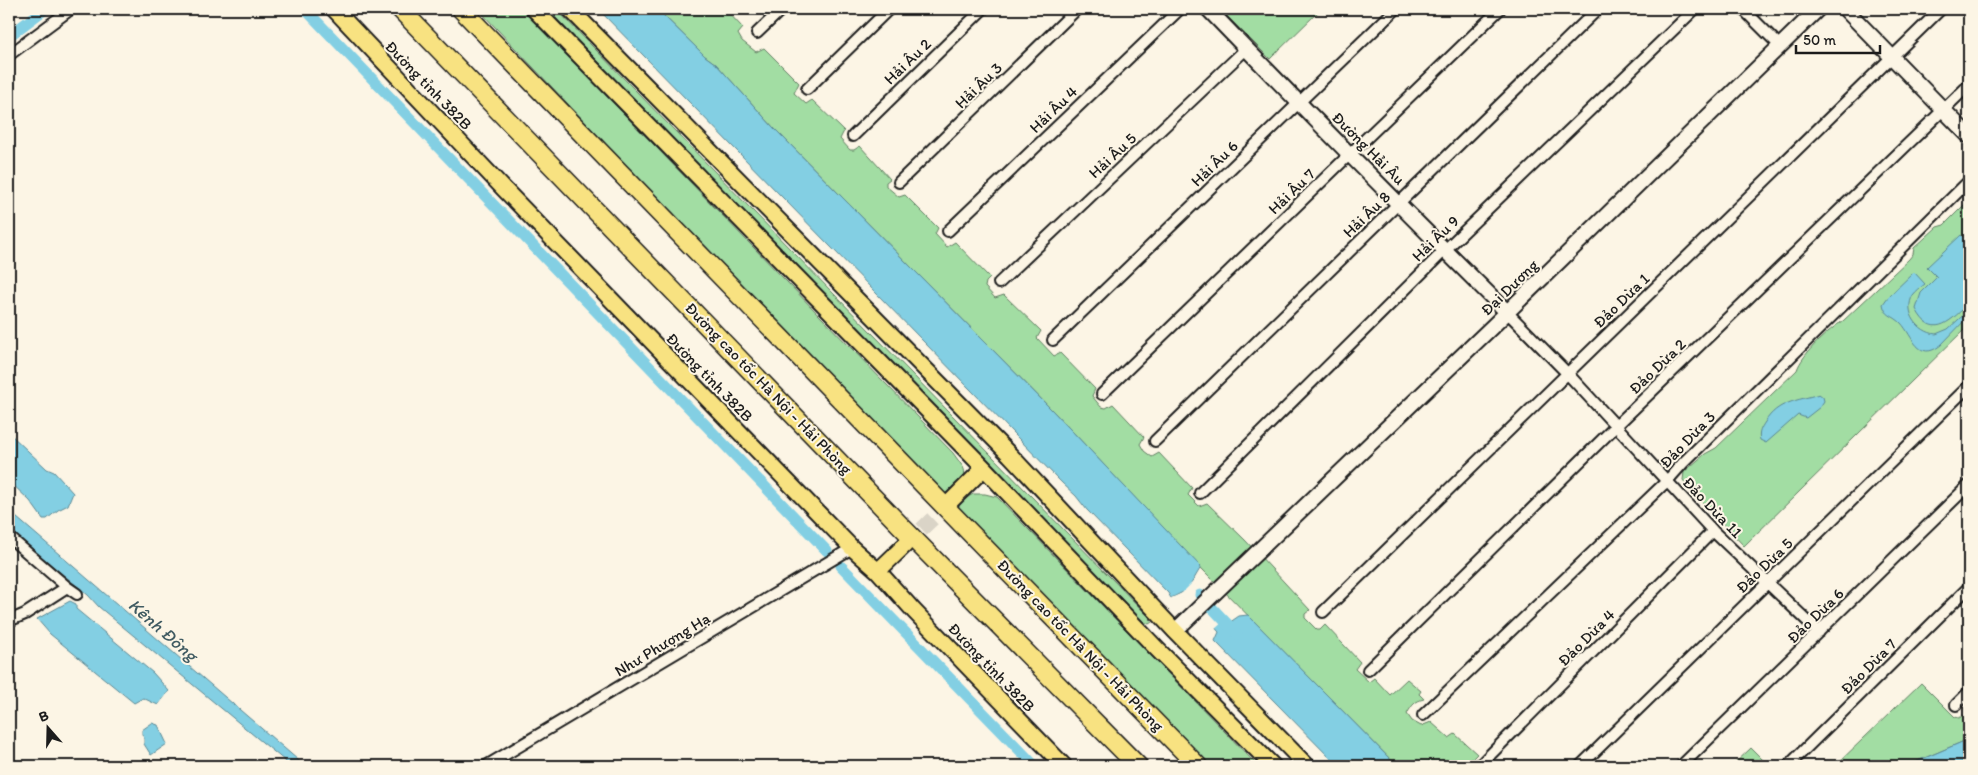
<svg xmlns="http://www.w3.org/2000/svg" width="1978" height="775" font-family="Itim,sans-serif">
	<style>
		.green { fill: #a2dda3; stroke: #5f7c60 }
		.water { fill: #83cfe3; stroke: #5a8793 }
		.pier { fill: #fcf5e5 }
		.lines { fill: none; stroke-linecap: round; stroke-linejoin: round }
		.canal { stroke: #83cfe3; stroke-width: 11 }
		.primary-tunnel { stroke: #dad4c7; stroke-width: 15; stroke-dasharray: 15 8; stroke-linecap: butt }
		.street-casing { stroke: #1c1c1c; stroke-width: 14 }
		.secondary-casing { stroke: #1c1c1c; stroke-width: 18 }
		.primary-casing { stroke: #1c1c1c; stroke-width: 19 }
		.highway-casing { stroke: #1c1c1c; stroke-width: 21 }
		.street { stroke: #fcf5e5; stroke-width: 10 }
		.secondary { stroke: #fcf5e5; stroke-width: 14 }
		.primary { stroke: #f8e281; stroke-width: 15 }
		.highway { stroke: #f8e281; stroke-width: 18 }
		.labels { text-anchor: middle; stroke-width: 4; stroke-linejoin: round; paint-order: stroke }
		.street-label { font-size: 16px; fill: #1c1c1c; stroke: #fcf5e5 }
		.water-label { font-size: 18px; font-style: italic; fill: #405b62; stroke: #fcf5e5 }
	</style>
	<rect width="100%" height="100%" fill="#fcf5e5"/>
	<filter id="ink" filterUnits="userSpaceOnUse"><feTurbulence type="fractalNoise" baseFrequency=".02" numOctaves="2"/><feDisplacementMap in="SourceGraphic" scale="10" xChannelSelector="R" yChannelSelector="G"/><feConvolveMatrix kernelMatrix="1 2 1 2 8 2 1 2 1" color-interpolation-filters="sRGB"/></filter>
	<g filter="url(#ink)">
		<path class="green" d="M478,9H522L953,453C956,458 960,462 963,467C970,479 952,494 945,502Z
			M547,9H556L1149,617L1152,622L1149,624L1144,622Z
			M657,9H725L743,28L738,34L742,41L756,52L764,48L799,83L794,93L806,104L812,100L844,131L840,139L850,150H854L860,146L890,179L886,182V186L899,197L905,195L938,228L935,234L947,247L955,242L990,278L986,282L985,287L995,298L1004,295L1041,331L1037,338L1054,356L1060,353L1095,389L1092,396L1101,407L1106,408L1113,404L1144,437L1140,444L1144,451L1152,457L1159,453L1192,488L1188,495L1199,506L1207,503L1245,540L1310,610L1305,614V618L1317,630H1320L1325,625L1360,662L1355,669L1369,682L1374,678L1390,695L1407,679L1421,691L1419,694L1424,699C1415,701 1412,705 1407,714L1412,721L1421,726L1431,722L1449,738L1455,734L1477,754L1471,760L1469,766H1397L1204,571L1051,409L773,127L716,64L705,56Z
			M1220,9H1321L1270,59Z
			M1969,200V325L1744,546L1690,489L1683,480L1684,472L1705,454L1716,448L1797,370C1802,354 1829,329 1843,321L1909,259L1913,254L1914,248L1937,227L1944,225Z
			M973,494H985L997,497L1258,766H1202L950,508Z
			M1921,683L1955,717L1959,718L1969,712V739L1906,766H1835Z
			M1751,748L1769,766H1732Z"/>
		<path class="water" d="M598,9H657L705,56L716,64L773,127L1051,409L1201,567L1191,584L1226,625L1239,616L1248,615L1397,766H1338L1215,641L1219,632L1183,592L1171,598L1168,593L1087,510L1076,496L1062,483Z
			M1961,235L1969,243V308L1966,306C1949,323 1931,339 1916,309L1921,293L1937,277L1927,267Z
			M1914,272L1925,284C1921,287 1916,291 1913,295C1903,312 1918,332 1936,334L1948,329L1969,310V316L1941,345C1918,363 1913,336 1901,323C1893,315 1885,316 1883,304L1888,297Z
			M1819,394L1823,397L1824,401L1820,407L1806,418L1798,415L1766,443L1760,440C1758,433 1761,428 1765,422C1778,401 1797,401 1819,394Z
			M9,433L47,469L54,472L73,493L68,505L58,510L47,519H43L30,501L9,481Z
			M9,511L305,766H291L99,607L88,595L9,530Z
			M70,601L76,604V609L153,673L169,691L158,705L143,698L134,703L50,634L37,619Z
			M152,723L158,725L167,744L151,755L144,744V738L142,734V730Z
			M1969,739V766H1906Z"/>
		<path class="pier" d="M1201,574L1194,584L1225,620L1214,630L1182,596L1173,600L1171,598L1181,594Z"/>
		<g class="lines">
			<path class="canal" d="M305,9L827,551
				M9,36L45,9
				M841,566L1035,766
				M1200,595L1237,634"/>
			<path class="primary-tunnel" d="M905,545L947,505"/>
			<defs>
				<path id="street" d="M1743,9L1780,46
					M757,33L782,9
					M9,55L71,9
					M807,89L889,9
					M853,136L983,9
					M899,182L1077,9
					M948,231L1180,9
					M999,283L1246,49
					M1507,312L1567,373L1713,531L1819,632
					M1053,340L1396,9
					M1102,394L1500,9
					M1155,441L1598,9
					M1200,493L1445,250L1695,9
					M9,537L67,587L25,614L11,620L9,617
					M67,587L77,594
					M1323,612L1941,9
					M1368,670L1616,426L1969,85
					M1956,705L1969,692
					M1423,715L1667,481L1683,463L1969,181
					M1480,765L1713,531
					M486,766L852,548
					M1580,766L1969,386
					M1681,766L1969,485
					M1788,766L1969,587"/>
				<path id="secondary" d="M1208,9C1306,111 1406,212 1507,312
					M1845,9L1969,136
					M1175,631L1494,325L1818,9"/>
				<path id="primary" d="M334,9L504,189L852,548L878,571L914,611L1064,766
					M534,9L984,468L1157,649L1273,766
					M570,9L1010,455L1175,631L1307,766
					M947,505L984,468
					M878,571L905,545"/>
				<path id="highway" d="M400,9L902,527L1138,766
					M461,9C705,263 952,514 1198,766"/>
			</defs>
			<use href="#street" class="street-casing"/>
			<use href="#secondary" class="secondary-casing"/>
			<use href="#primary" class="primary-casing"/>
			<use href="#highway" class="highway-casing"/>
			<use href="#street" class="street"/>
			<use href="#secondary" class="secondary"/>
			<use href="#primary" class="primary"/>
			<use href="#highway" class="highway"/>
		</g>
	</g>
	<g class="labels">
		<g class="street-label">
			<text transform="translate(907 61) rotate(-44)" y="6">Hải Âu 2</text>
			<text transform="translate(429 85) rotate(46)" y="6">Đường tỉnh 382B</text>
			<text transform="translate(978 85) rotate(-44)" y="6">Hải Âu 3</text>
			<text transform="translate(1053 109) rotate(-44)" y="6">Hải Âu 4</text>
			<text transform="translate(1369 148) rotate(45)" y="6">Đường Hải Âu</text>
			<text transform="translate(1112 155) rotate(-43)" y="6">Hải Âu 5</text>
			<text transform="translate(1214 163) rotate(-44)" y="6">Hải Âu 6</text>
			<text transform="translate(1291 191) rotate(-44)" y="6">Hải Âu 7</text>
			<text transform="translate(1366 214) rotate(-44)" y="6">Hải Âu 8</text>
			<text transform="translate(1435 238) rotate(-44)" y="6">Hải Âu 9</text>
			<text transform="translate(1509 287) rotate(-44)" y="6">Đại Dương</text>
			<text transform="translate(1621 300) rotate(-44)" y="6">Đảo Dừa 1</text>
			<text transform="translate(1657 366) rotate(-44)" y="6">Đảo Dừa 2</text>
			<text transform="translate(710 377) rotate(46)" y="6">Đường tỉnh 382B</text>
			<text transform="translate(769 388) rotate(46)" y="6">Đường cao tốc Hà Nội - Hải Phòng</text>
			<text transform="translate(1687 439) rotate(-46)" y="6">Đảo Dừa 3</text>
			<text transform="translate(1713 507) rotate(46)" y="6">Đảo Dừa 11</text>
			<text transform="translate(1764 565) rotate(-44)" y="6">Đảo Dừa 5</text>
			<text transform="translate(1815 615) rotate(-44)" y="6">Đảo Dừa 6</text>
			<text transform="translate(1586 637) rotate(-45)" y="6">Đảo Dừa 4</text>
			<text transform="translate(662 644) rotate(-31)" y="6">Như Phượng Hạ</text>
			<text transform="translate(1081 645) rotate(46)" y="6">Đường cao tốc Hà Nội - Hải Phòng</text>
			<text transform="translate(1868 666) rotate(-45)" y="6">Đảo Dừa 7</text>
			<text transform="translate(992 667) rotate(46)" y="6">Đường tỉnh 382B</text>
		</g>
		<g class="water-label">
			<text transform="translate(163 630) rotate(41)" y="6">Kênh Đông</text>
		</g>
	</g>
	<rect width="1978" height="775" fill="none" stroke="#fcf5e5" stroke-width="30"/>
	<rect x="15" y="15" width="1948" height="745" fill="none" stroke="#1c1c1c" stroke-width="2" filter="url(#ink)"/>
	<g transform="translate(48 728) rotate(340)" stroke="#fcf5e5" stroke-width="4" paint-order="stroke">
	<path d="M0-4L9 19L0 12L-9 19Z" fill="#1c1c1c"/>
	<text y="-8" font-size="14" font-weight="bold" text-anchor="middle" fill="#1c1c1c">B</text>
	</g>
	<path d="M1796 45v8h84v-8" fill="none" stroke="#1c1c1c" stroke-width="2.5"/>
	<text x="1803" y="45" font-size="15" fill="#1c1c1c" stroke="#fcf5e5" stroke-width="4" paint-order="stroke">50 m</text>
</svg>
